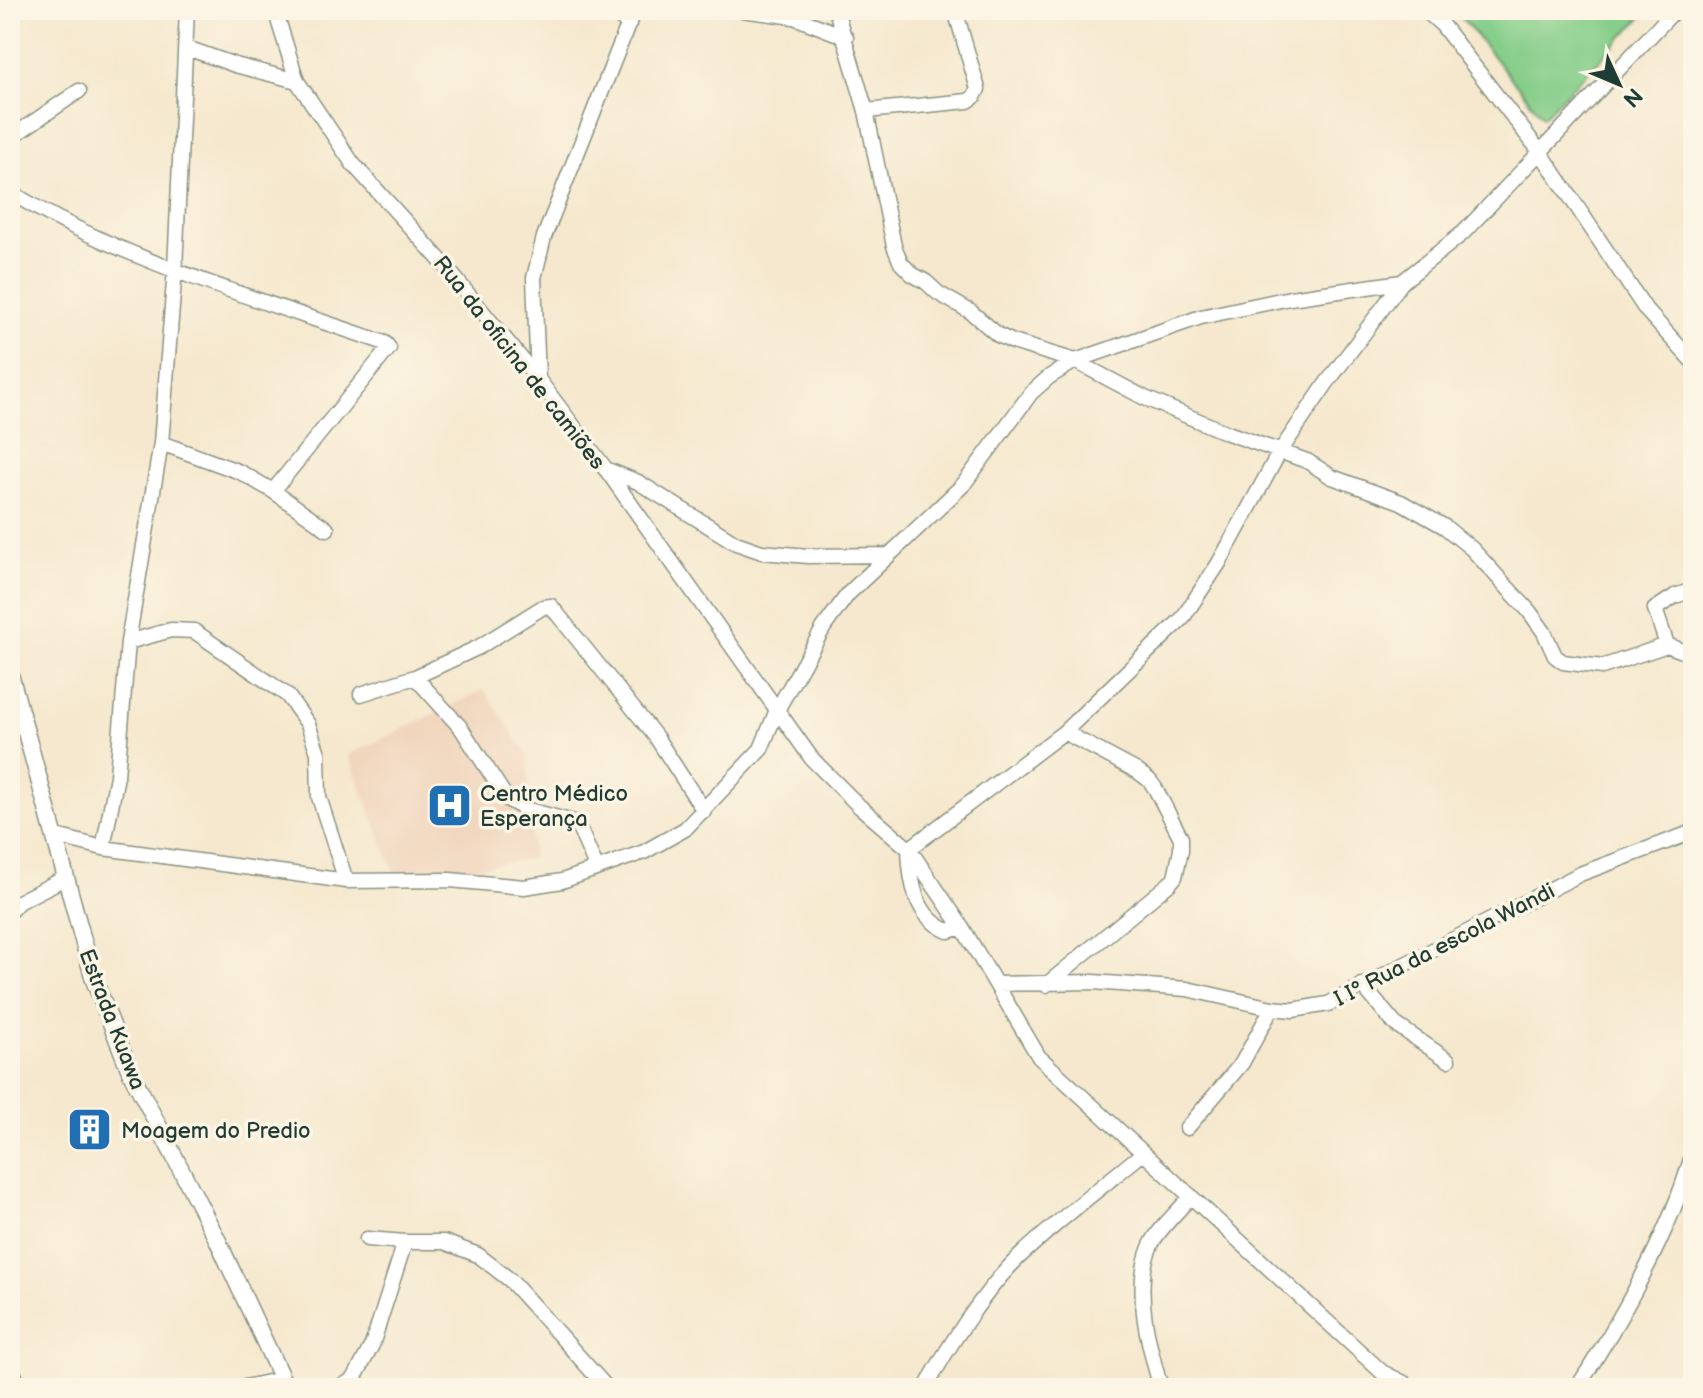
<svg xmlns="http://www.w3.org/2000/svg" width="1703" height="1398" font-family="'Balsamiq Sans',sans-serif">
	<style>
		.built { fill: #f1d5bd }
		.green { fill: #86ce8a; stroke: #52865f; stroke-width: 2 }
		.lines { fill: none; stroke-linecap: round; stroke-linejoin: round }
		.minor-casing { stroke: #8a9281; stroke-width: 17 }
		.tertiary-casing { stroke: #8a9281; stroke-width: 19 }
		.minor { stroke: #fff; stroke-width: 14 }
		.tertiary { stroke: #fff; stroke-width: 16 }
		.labels { text-anchor: middle; stroke-width: 7; stroke-linejoin: round; paint-order: stroke }
		.street-label { font-size: 22px; fill: #1f3d34; stroke: #fcf5e5 }
		.poi-label { font-size: 22px; fill: #1f3d34; stroke: #fcf5e5; text-anchor: start }
	</style>
	<rect width="100%" height="100%" fill="#fcf5e5"/>
	<filter id="ink" filterUnits="userSpaceOnUse"><feTurbulence type="fractalNoise" baseFrequency=".0125" numOctaves="2"/><feDisplacementMap in="SourceGraphic" scale="16" xChannelSelector="R" yChannelSelector="G"/><feConvolveMatrix kernelMatrix="1 2 1 2 8 2 1 2 1" color-interpolation-filters="sRGB"/></filter>
	<filter id="wash" filterUnits="userSpaceOnUse"><feTurbulence type="fractalNoise" baseFrequency=".006" numOctaves="4" result="noise"/><feDisplacementMap in="SourceGraphic" scale="32" xChannelSelector="R" yChannelSelector="G"/><feGaussianBlur stdDeviation="1.8" result="paint"/><feColorMatrix in="noise" values="0 0 0 0 0 0 0 0 0 0 0 0 0 0 0 0 0 1.4 0 .05"/><feComposite in="paint" operator="in"/></filter>
	<g filter="url(#wash)">
		<rect width="100%" height="100%" fill="#f5e8ce"/>
		<path class="built" d="M484,690L527,754L533,858L398,881L348,755Z"/>
		<path class="green" d="M1455,10H1649L1543,117Z"/>
	</g>
	<g filter="url(#ink)">
		<g class="lines">
			<defs>
				<path id="minor" d="M275,10L297,81L353,164L440,260L538,379L605,468L812,759L859,806L909,849L962,927L1039,1057L1383,1373L1392,1388
					M609,10L629,24
					M742,10L794,17L846,37
					M836,10L866,111L894,246L901,263L912,274L926,282L938,293L971,312L998,335L1013,342L1075,361L1145,398L1225,432L1307,461L1332,477L1401,502L1445,527L1472,549L1529,611L1544,632L1555,656L1563,662L1602,667L1667,645L1693,655
					M1425,10L1442,25L1541,153L1646,310L1693,362
					M187,48L235,65L297,81
					M866,111L968,101L974,97L978,89L955,10
					M10,138L79,91
					M10,192C124,262 259,299 385,343L389,348L273,491
					M538,379L534,278L544,237L634,10
					M161,443L240,472L273,491L327,529
					M605,469L638,482L736,543L762,552L808,556L888,555
					M128,642L171,630L194,631L287,695L308,724L318,753L319,797L346,881
					M1667,645L1655,609L1675,596L1693,590
					M415,677L479,647L543,607L551,606L656,737L704,811
					M361,694L415,677L461,728L507,799L525,809L577,823L596,867
					M56,836L103,848L346,881L450,880L524,887L562,881L644,852L685,829L761,749L777,710L824,627L848,594L963,485L1031,393L1049,377L1075,361L1201,317L1290,298L1402,282
					M103,848L117,776L128,642L161,443L175,269L187,10
					M10,911L18,902L65,878
					M962,927L948,931C915,917 910,881 909,849L1064,732L1182,619L1219,563L1279,453L1326,384L1402,282L1463,233L1675,10
					M996,984L1093,982L1187,989L1272,1008L1293,1010L1328,1004L1580,874L1693,832
					M1046,985L1169,884L1175,877L1181,850V838L1155,788L1149,780L1137,771L1064,732
					M1362,985L1395,1024L1448,1060
					M1187,1128L1242,1063L1272,1008
					M367,1239L405,1242H444L478,1255L510,1280L607,1388
					M10,1363L19,1388
					M1384,1373L1414,1388
					M241,1388L282,1379
					M339,1388L354,1379L372,1345L405,1242
					M926,1388C945,1350 988,1286 1019,1257C1058,1220 1102,1187 1143,1153
					M1161,1388C1149,1347 1132,1286 1151,1245C1159,1228 1179,1211 1191,1196
					M1577,1388C1622,1318 1671,1232 1693,1152"/>
				<path id="tertiary" d="M10,674L94,980L130,1071L218,1241L286,1388"/>
			</defs>
			<use href="#minor" class="minor-casing"/>
			<use href="#tertiary" class="tertiary-casing"/>
			<use href="#minor" class="minor"/>
			<use href="#tertiary" class="tertiary"/>
		</g>
	</g>
	<defs>
		<symbol id="hospital-square" viewBox="-11 -11 22 22"><rect x="-9" y="-9" width="18" height="18" rx="4" fill="#1f6fb2" stroke="#fcf5e5"/><path d="M-5-5h3v3.5h4V-5h3V5h-3V1.5h-4V5h-3Z" fill="#fff"/></symbol>
		<symbol id="building-square" viewBox="-11 -11 22 22"><rect x="-9" y="-9" width="18" height="18" rx="4" fill="#1f6fb2" stroke="#fcf5e5"/><path d="M-4-6H4V6H1V3H-1V6H-4ZM-2.5-4.3h1.7v1.8h-1.7ZM.8-4.3h1.7v1.8H.8ZM-2.5-1h1.7V.8h-1.7ZM.8-1h1.7V.8H.8Z" fill="#fff"/></symbol>
	</defs>
	<g fill-rule="evenodd">
		<use href="#hospital-square" x="424" y="780" width="51" height="51"/>
		<use href="#building-square" x="64" y="1104" width="51" height="51"/>
	</g>
	<g class="labels">
		<g class="street-label">
			<text transform="translate(520 362) rotate(52)" y="8">Rua da oficina de camiões</text>
			<text transform="translate(1444 944) rotate(-27)" y="8">I Iº Rua da escola Wandi</text>
			<text transform="translate(113 1019) rotate(69)" y="8">Estrada Kuawa</text>
		</g>
		<g class="poi-label">
			<text x="480" y="801">Centro Médico<tspan x="480" dy="25">Esperança</tspan></text>
			<text x="121" y="1138">Moagem do Predio</text>
		</g>
	</g>
	<rect width="1703" height="1398" fill="none" stroke="#fcf5e5" stroke-width="40"/>
	<g transform="translate(1619 84) rotate(134)" stroke="#fcf5e5" stroke-width="6" paint-order="stroke">
	<path d="M0-6L14 30L0 20L-14 30Z" fill="#1f3d34"/>
	<text y="-12" font-size="22" font-weight="bold" text-anchor="middle" fill="#1f3d34">N</text>
	</g>
</svg>
